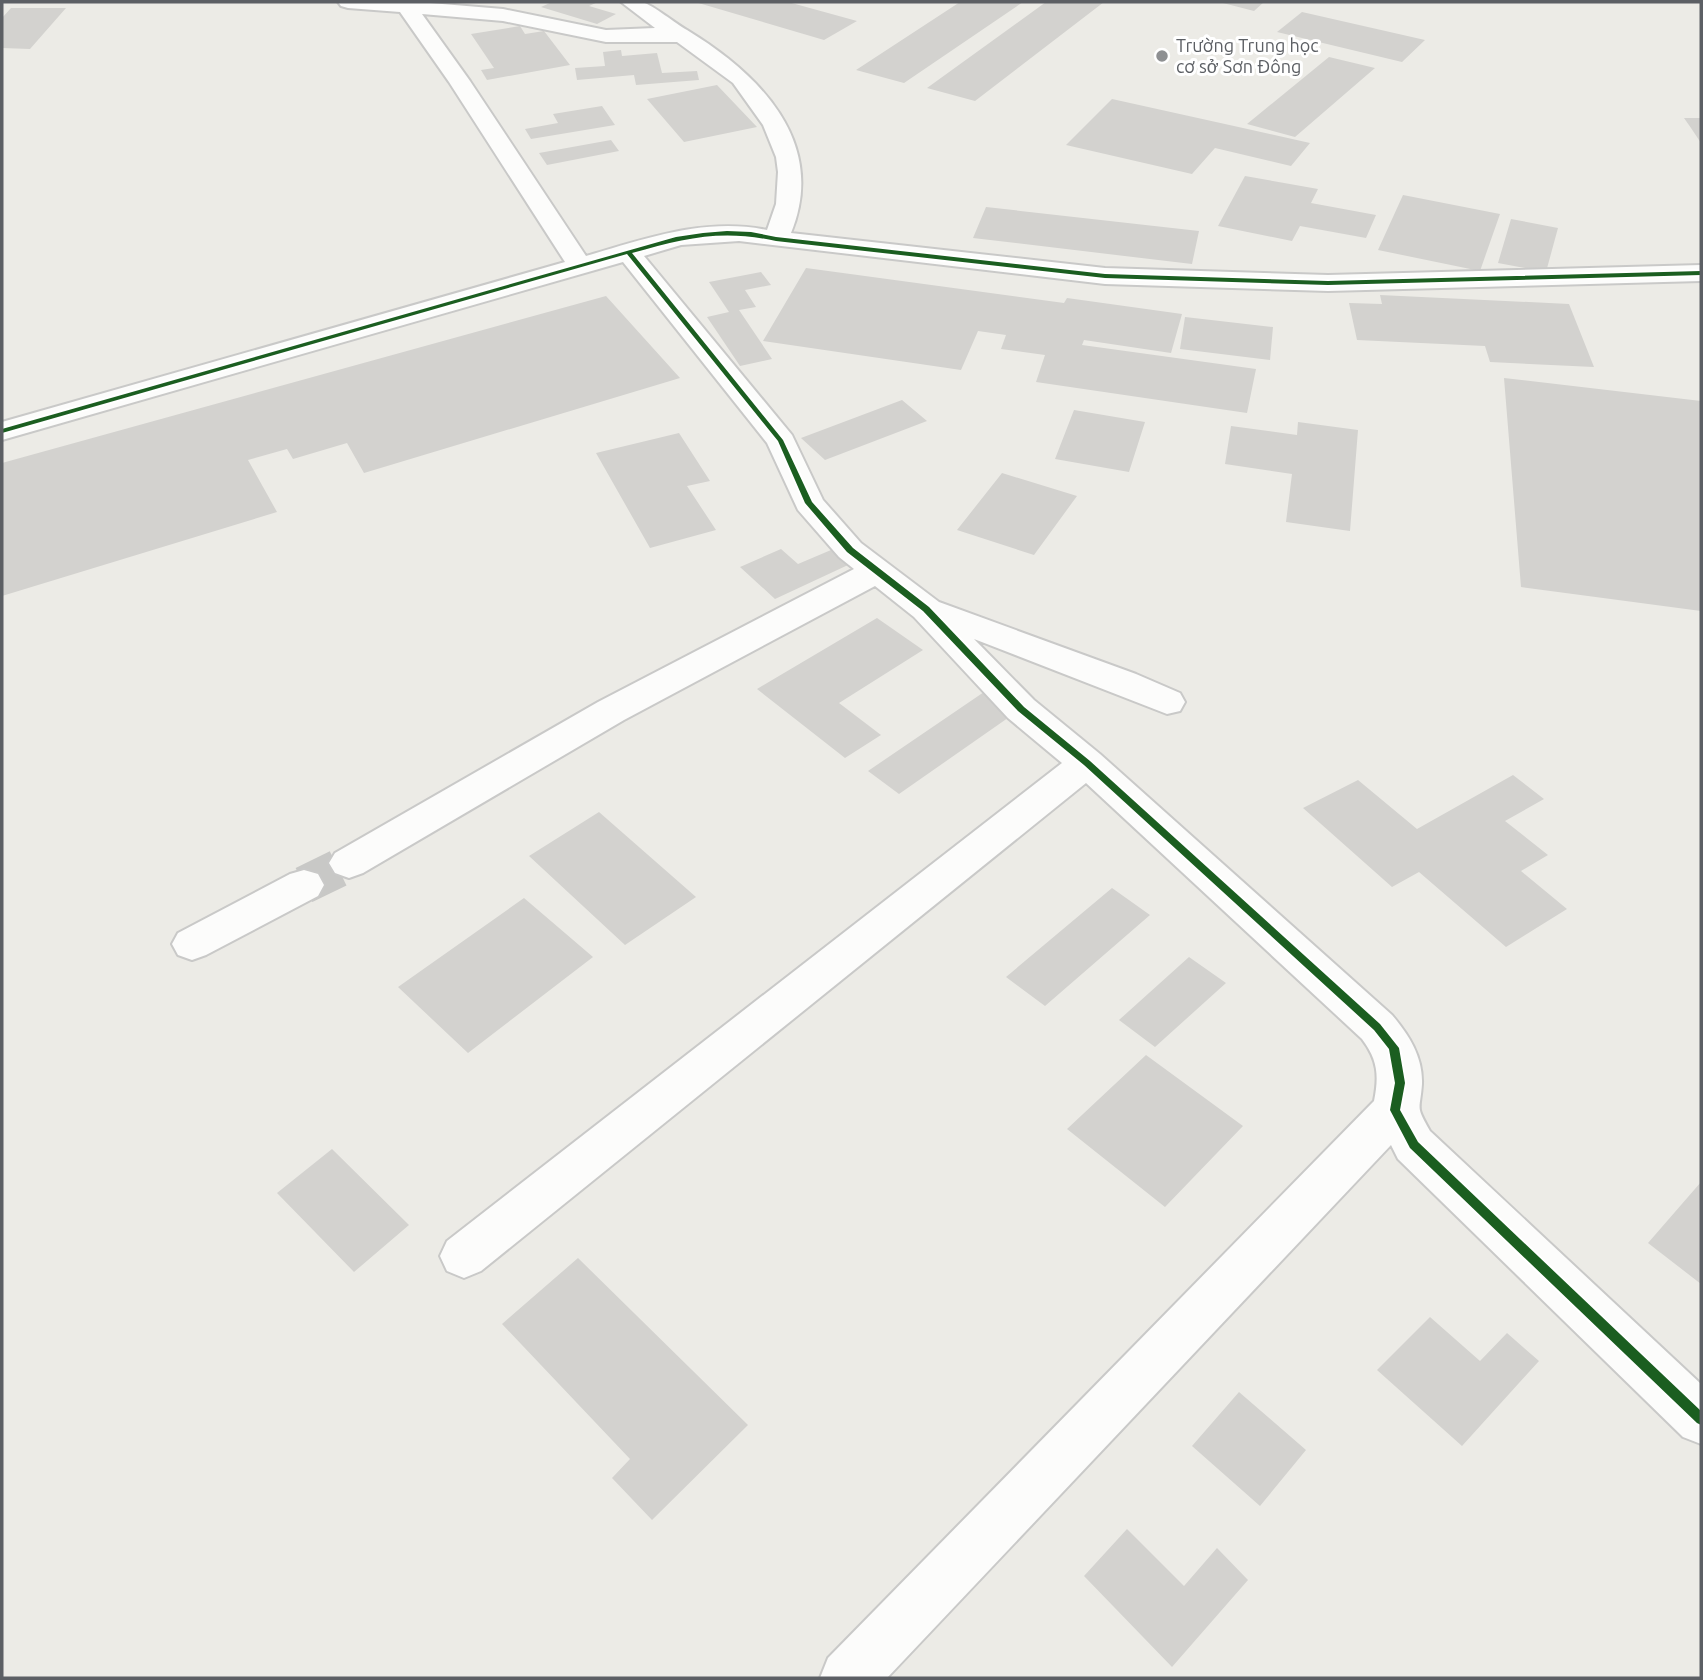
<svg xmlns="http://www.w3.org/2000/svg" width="1703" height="1680" font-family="Ubuntu,sans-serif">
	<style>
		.building { fill: #d3d2cf }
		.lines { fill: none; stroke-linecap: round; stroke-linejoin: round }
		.minor-tunnel { stroke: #c8c8c6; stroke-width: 38; stroke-dasharray: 38 19; stroke-linecap: butt }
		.minor-casing { stroke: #c9c9c8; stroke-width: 4 }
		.minor { fill: #fcfcfb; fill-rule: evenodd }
		.cycleway-casing { stroke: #fff; stroke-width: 4 }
		.cycleway { fill: #1b5e20; fill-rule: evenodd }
		.poi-dot { fill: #8e9092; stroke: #fff; stroke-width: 2.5 }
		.labels { text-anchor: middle; stroke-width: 6; stroke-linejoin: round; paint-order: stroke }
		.far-poi-label { font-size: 18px; fill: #5c5f64; stroke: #fff; text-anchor: start }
	</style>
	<rect width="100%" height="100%" fill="#ecebe6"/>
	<path class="building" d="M552,2H598L589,6L616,14L597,24L541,7Z
		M695,2H788L857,21L824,40Z
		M960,2H1023L904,83L856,70Z
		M1046,2H1104L975,101L927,88Z
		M1219,2H1264L1254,11Z
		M11,8H66L30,49L2,48V18Z
		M1302,12L1425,40L1402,62L1277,32Z
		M520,26L525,34L544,31L570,65L487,80L481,70L494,68L471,34Z
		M621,50L622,56L657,53L662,73L697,71L699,80L636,85L634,75L577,80L575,68L605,66L603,52Z
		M1329,57L1375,68L1295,137L1247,124Z
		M717,85L757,127L684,142L647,99Z
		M1112,99L1243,128L1310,143L1291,166L1215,148L1192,174L1066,145Z
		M602,106L615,125L531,139L525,129L558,123L553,114Z
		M1684,118H1701V143L1691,128Z
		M611,140L619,151L547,165L539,153Z
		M1245,176L1318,189L1311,203L1376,215L1366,238L1300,226L1292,241L1218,226Z
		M1403,195L1500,214L1480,271L1378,250Z
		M986,207L1199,231L1192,264L973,238Z
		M1511,219L1558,228L1546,272L1498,263Z
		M806,268L1064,303L1067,298L1182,314L1171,353L1084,340L1082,345L1256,369L1247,413L1036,382L1045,355L1001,349L1006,335L978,331L961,370L763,341Z
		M761,272L771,285L745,290L756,307L739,310L772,359L740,366L707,317L729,312L709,282Z
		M1380,295L1569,304L1594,367L1490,362L1485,346L1357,340L1349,303L1382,304Z
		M606,296L680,378L364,473L347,443L293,459L287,449L248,460L277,512L2,596V463Z
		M1185,317L1273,327L1270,360L1180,349Z
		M1504,378L1701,401V611L1521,587Z
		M902,400L927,421L825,460L801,438Z
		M1074,410L1145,422L1129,472L1055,459Z
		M1298,422L1358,430L1350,531L1286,522L1292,474L1225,464L1231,426L1297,435Z
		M679,433L710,481L687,486L716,530L650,548L596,453Z
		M1002,473L1077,496L1034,555L957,530Z
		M781,549L798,564L831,550L848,565L775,599L740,567Z
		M877,618L923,650L839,703L881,735L845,758L757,689Z
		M984,692L1015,713L899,794L868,771Z
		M1513,775L1544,799L1505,821L1548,855L1521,871L1567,909L1506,947L1419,872L1392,887L1303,808L1358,780L1417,829Z
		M599,812L696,897L625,945L529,856Z
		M1112,888L1150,915L1045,1006L1006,977Z
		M524,898L593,957L468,1053L398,987Z
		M1189,957L1226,983L1155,1047L1119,1020Z
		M1146,1055L1243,1126L1165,1207L1067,1129Z
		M332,1149L409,1225L354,1272L277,1193Z
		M1701,1182V1284L1648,1243Z
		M578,1258L748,1425L652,1520L612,1478L630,1459L502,1324Z
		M1430,1317L1480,1361L1507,1333L1539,1361L1462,1446L1377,1370Z
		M1239,1392L1306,1450L1260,1506L1192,1446Z
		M1127,1529L1184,1586L1217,1548L1248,1580L1172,1667L1084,1576Z"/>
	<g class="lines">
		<path class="minor-tunnel" d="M304,885L349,863"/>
		<defs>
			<path id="minor" d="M338,2H418L503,9L606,30L655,28L621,2C627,2 636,0 642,2C653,5 676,24 687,30C759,74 828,142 791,233L1105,268L1328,275L1701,265V281L1328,291L1105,284L739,241L681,245L644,256L792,435L823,500L861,543L939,602L1136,674L1180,693L1185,702L1180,711L1167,714L974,639L1034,700L1100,754L1392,1015C1409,1035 1423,1057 1422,1084C1420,1112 1415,1104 1430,1131L1701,1384V1444L1683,1437L1398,1159L1391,1145L887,1678H820L828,1658L1374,1101C1379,1076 1378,1060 1362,1039L1086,783L481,1271L464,1278L447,1271L440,1256L447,1241L1062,763L1008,718L914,617L875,586L624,720L363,873L349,878L335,873L329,863L335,853L598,702L854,569L839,557L798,510L767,443L623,262L2,440V422L565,262L449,82L400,12L348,8L341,6ZM422,14L503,21L606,42H677L733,83L763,125L776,157L778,172L776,204L767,230C705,217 645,239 586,256L470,81Z
				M304,870L318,874L324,885L318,896L206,955L192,960L178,955L172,944L178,933L290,874Z"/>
		</defs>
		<use href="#minor" class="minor-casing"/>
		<use href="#minor" class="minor"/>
		<defs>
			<path id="cycleway" d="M727,231L751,232L776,237L1105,274L1328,281L1701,271V275L1328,285L1105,278L776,241C721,229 685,238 632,253L783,440L812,502L853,548L929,607L1024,707L1090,761L1380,1024L1399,1048L1405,1083L1400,1110L1418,1142L1701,1411V1425L1697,1423L1410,1148L1390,1110L1395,1083L1389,1049L1374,1030L1084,765L1018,711L923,611L847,552L805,503L778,441L627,254L2,433V429L676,237L703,233Z"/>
		</defs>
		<use href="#cycleway" class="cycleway-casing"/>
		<use href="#cycleway" class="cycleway"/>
	</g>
	<circle class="poi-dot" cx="1162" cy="56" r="7"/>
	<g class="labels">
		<g class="far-poi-label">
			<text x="1176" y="52">Trường Trung học<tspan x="1176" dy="21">cơ sở Sơn Đông</tspan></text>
		</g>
	</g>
	<rect width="1703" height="1680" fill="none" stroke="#5c5f64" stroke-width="7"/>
</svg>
